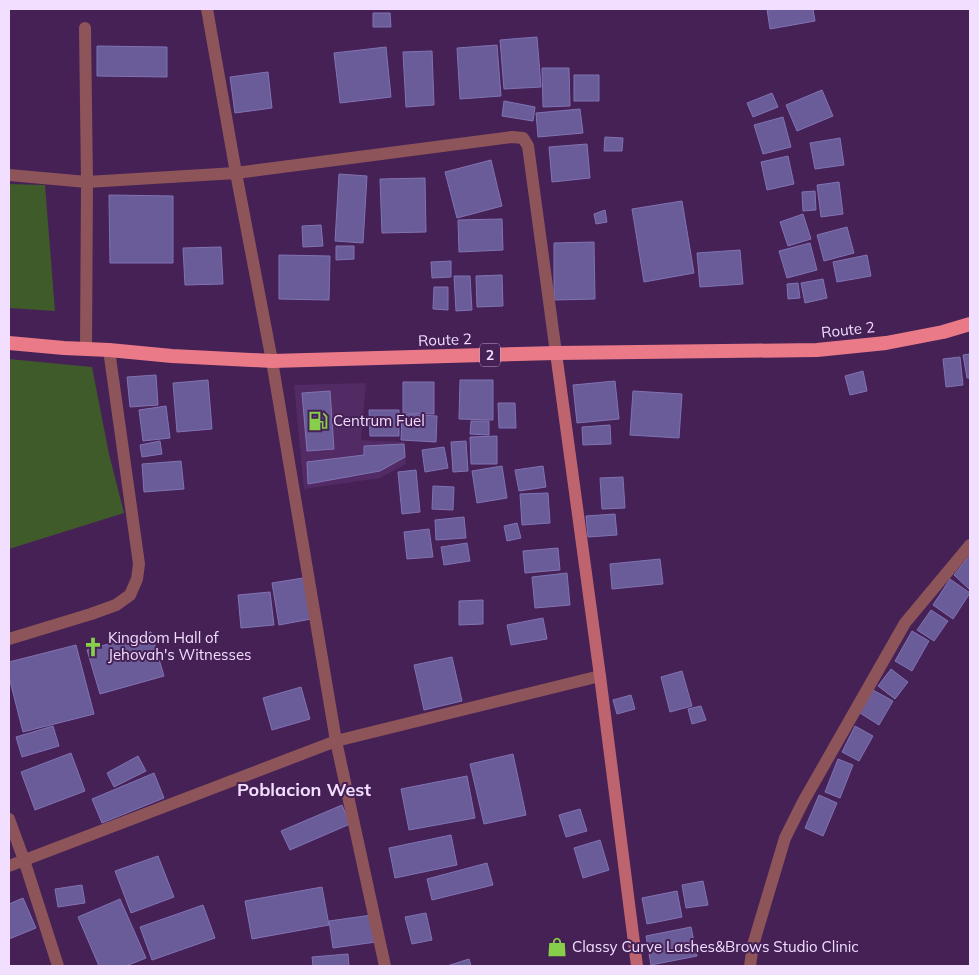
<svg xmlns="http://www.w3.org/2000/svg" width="979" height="975" font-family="Mulish,sans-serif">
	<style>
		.built { fill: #522b65 }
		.green { fill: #3f5b2a }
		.building { fill: #6a5c99; stroke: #8173b3 }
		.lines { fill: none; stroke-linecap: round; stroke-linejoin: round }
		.minor { stroke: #8d545a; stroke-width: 12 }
		.secondary { stroke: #bd646e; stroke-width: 12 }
		.trunk { stroke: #eb7a88; stroke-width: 14 }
		.labels { text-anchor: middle; stroke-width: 4; stroke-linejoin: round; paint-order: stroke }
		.shield { fill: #452156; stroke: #bea5cc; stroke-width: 1 }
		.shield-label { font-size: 14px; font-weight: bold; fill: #f2defe }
		.street-label { font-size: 15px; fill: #f2defe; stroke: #452156 }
		.poi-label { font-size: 15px; fill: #f2defe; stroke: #452156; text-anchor: start }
		.quarter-label { font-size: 18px; font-weight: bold; fill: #f2defe; stroke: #452156 }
	</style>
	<rect width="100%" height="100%" fill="#452156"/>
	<path class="built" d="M366,383L361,440L405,442L406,464L380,478L304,489L294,385Z"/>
	<path class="green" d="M9,184L45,185L55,311L9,308Z
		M9,359L92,367L109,454L124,513L9,549Z"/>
	<path class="building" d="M767,9H813L815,21L770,29Z
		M373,13H390L391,27H373Z
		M537,37L541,87L504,89L500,40Z
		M497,45L501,96L460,99L457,48Z
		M97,46L167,47V77L97,76Z
		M386,47L391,97L340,103L334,53Z
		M432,51L434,105L406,107L403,52Z
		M542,68H569L570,106L543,107Z
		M268,72L272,108L235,113L230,77Z
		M574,75H599V101H574Z
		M822,90L833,116L797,131L786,105Z
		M772,93L778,107L753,117L747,103Z
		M504,101L535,107L533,121L502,116Z
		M580,109L583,133L538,137L536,113Z
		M783,117L791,147L763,154L754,125Z
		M605,137L623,138L622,151H604Z
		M840,138L844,165L815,169L810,143Z
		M587,144L590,178L552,182L549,147Z
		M788,156L794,184L767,190L761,162Z
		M491,160L502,206L457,218L445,172Z
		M339,174L367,176L363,243L335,241Z
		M425,178L426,232L382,233L380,179Z
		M839,182L843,214L821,217L817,185Z
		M815,191L816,210L803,211L802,192Z
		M109,195L173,196V263H110Z
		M682,201L694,273L644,282L632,209Z
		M605,210L607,222L596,224L594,214Z
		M803,214L811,239L788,246L780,222Z
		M502,219L503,250L459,252L458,220Z
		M321,225L323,246L303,247L302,226Z
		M847,227L854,253L824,261L817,235Z
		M594,242L595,299L554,300V243Z
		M810,243L817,270L787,278L779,251Z
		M336,246H354V259L336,260Z
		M221,247L223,284L185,285L183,248Z
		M740,250L743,284L700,287L697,253Z
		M279,255L330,256L329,300L279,299Z
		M867,255L871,276L837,282L833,262Z
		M451,261V277L432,278L431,262Z
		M502,275L503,306L477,307L476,276Z
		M454,276H470L472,310L456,311Z
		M823,279L827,298L805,303L801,283Z
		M798,283L800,298L788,299L787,284Z
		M434,287H448V310L433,309Z
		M970,354V378H967L963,355Z
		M960,357L963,385L946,387L943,359Z
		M863,371L867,391L850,395L845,376Z
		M156,375L158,405L130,407L127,377Z
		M208,380L212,429L177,432L173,383Z
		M460,380H493V420L459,419Z
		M615,381L619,419L577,423L573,385Z
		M403,382H434V414L403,413Z
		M330,391L334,449L307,451L302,393Z
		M633,391L682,394L679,438L630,435Z
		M498,403H515L516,428H499Z
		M166,406L170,438L143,441L139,410Z
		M369,410H399V436H370Z
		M402,414L437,416L436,442L401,440Z
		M471,421H489V435L470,434Z
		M610,425L611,444L583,445L582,427Z
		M497,436V464H471L470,437Z
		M160,441L162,454L142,457L140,445Z
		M466,441L468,471L453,472L451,442Z
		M404,444L405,457L380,471L308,484L307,462L364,455V446Z
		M444,447L448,468L425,472L422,450Z
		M181,461L184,489L144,492L142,464Z
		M502,466L507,498L477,503L472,471Z
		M543,466L546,487L519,491L515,470Z
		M416,470L420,512L402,514L398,472Z
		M623,477L625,508L602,509L600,478Z
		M433,486L454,487L453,510L432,509Z
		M548,493L550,523L522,525L520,494Z
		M615,514L617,535L588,537L586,516Z
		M464,517L466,538L436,540L435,520Z
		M517,523L521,538L507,541L504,526Z
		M429,529L433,557L407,559L404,532Z
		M467,543L470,561L444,565L441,547Z
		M558,548L560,570L525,573L523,551Z
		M970,555V590L954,575Z
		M660,559L663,584L612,589L610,564Z
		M567,573L570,605L535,608L532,577Z
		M303,578L311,619L279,625L272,583Z
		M950,579L970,593L953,619L933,605Z
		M270,592L274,625L241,628L238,595Z
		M483,600V624L459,625V601Z
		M931,610L948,621L934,641L917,630Z
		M543,618L547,639L511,645L507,625Z
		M912,631L929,641L912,671L895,661Z
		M151,632L164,676L100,694L87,650Z
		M76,645L94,714L23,732L9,677V662Z
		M452,657L462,701L424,710L414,665Z
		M891,669L908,682L895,699L878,686Z
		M682,671L692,706L670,712L661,677Z
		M301,687L310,719L272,730L263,698Z
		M873,690L893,701L879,725L860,713Z
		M631,695L635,709L617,714L613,700Z
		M701,706L706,720L692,724L688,709Z
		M53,726L59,746L22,757L16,737Z
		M855,726L873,736L859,761L842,752Z
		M71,753L85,791L35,810L21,772Z
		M513,754L526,815L484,824L470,764Z
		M138,756L146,771L114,787L107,773Z
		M838,759L853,765L840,798L825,792Z
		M154,773L164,798L102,823L92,799Z
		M467,776L475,818L409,830L401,789Z
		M819,795L837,803L823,836L805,828Z
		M342,805L350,824L290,850L281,831Z
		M580,809L587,831L566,837L559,815Z
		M451,835L457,865L395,878L389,848Z
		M600,840L609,870L583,878L574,848Z
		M158,856L174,897L131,913L115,871Z
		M487,863L493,885L432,900L427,879Z
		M703,881L708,905L686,908L682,885Z
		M82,885L85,903L58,907L55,889Z
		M322,887L329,925L252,939L245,901Z
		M677,891L682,917L647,924L642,898Z
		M23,898L36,928L9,939V904Z
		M120,899L146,958L126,966H99L78,917Z
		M203,905L215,938L152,960L140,927Z
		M426,913L432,940L412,944L405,917Z
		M372,915L376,942L333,948L329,921Z
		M691,927L697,956L651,965L646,936Z
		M348,954L349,966H313L312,957Z
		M469,959L471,966H447Z"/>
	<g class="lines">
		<path class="minor" d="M207,9L236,173L272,361L336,741L385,966
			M85,28L87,182L86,349
			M9,175L87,182L236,173L512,137L523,138L528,146L556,353
			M9,639L91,614L116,605L130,595L137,579L139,564L109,350
			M9,819L24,860L58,966
			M9,866L336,741L600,676
			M750,966L753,945L785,838L803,802L905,623L970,545"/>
		<path class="secondary" d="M556,353L600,676L637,966"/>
		<path class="trunk" d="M9,343L64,348L109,350L172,356L272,361L556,353L817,350L886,343L943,332L970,324"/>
	</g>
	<defs>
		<symbol id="fuel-bare" viewBox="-9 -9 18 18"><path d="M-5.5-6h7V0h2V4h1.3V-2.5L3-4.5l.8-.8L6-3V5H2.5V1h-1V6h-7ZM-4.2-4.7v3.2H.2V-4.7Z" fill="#87cf4b" stroke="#452156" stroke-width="2.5" paint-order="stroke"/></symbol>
		<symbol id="church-bare" viewBox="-9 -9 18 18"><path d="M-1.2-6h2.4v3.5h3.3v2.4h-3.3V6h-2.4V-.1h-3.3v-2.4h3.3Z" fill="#87cf4b" stroke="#452156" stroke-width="2.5" paint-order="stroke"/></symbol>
		<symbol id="shop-bare" viewBox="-9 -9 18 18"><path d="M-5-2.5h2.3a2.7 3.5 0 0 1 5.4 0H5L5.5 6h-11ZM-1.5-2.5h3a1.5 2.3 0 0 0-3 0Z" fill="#87cf4b" stroke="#452156" stroke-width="2.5" paint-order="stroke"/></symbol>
	</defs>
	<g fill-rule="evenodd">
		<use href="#fuel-bare" x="304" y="407" width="28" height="28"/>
		<use href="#church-bare" x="79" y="633" width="28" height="28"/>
		<use href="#shop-bare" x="543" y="933" width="28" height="28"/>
	</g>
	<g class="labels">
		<rect class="shield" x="480" y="343.5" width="20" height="23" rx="4"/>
		<g class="shield-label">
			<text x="490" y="360">2</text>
		</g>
		<g class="street-label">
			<text transform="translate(848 330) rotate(-6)" y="5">Route 2</text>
			<text transform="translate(445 340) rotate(-2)" y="5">Route 2</text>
		</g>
		<g class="poi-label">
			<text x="333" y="426">Centrum Fuel</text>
			<text x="108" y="643">Kingdom Hall of<tspan x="108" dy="17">Jehovah's Witnesses</tspan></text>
			<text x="572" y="952">Classy Curve Lashes&amp;Brows Studio Clinic</text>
		</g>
		<g class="quarter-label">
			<text x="304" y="796">Poblacion West</text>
		</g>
	</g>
	<rect width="979" height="975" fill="none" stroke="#f2defe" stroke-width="20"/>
</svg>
